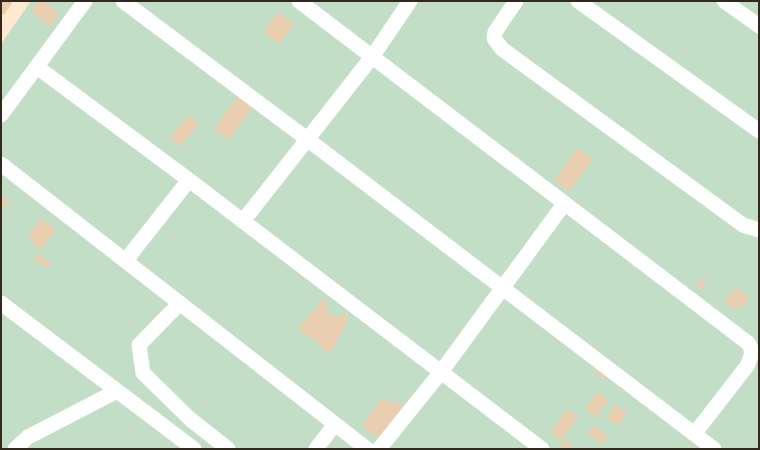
<svg xmlns="http://www.w3.org/2000/svg" width="760" height="450" font-family="'Asap Condensed',sans-serif">
	<style>
		.green { fill: #c2dec7 }
		.building { fill: #e9ceb0 }
		.lines { fill: none; stroke-linecap: round; stroke-linejoin: round }
		.minor { stroke: #fff; stroke-width: 15 }
	</style>
	<rect width="100%" height="100%" fill="#ffe9d1"/>
	<path class="green" d="M31,1H759V449H1V44Z"/>
	<path class="building" d="M1,1H13L4,15L1,13Z
		M39,1H44L59,13L49,26L31,11Z
		M278,12L294,23L279,44L263,33Z
		M238,95L253,105L229,140L214,129Z
		M188,115L199,123L180,146L170,138Z
		M578,148L593,159L569,191L554,180Z
		M1,195L9,201L1,212Z
		M41,218L56,229L40,250L33,244L35,241L28,235Z
		M38,254L51,263L47,268L34,259Z
		M700,279L706,283L701,290L696,285Z
		M736,287L749,298L742,307L739,305L735,310L724,302Z
		M323,299L329,304L325,310L334,317L336,315L339,317L343,313L350,319L342,328L344,330L334,342L337,343L329,353L316,343L318,340L314,337L312,340L298,329Z
		M597,366L609,375L605,380L593,370Z
		M597,392L608,401L596,417L585,408Z
		M382,397L392,404L394,399L403,406L379,438L362,426Z
		M615,404L627,413L618,425L606,417Z
		M568,409L578,417L560,440L550,432Z
		M594,425L608,436L602,444L587,434Z
		M566,438L571,443L567,449H563L560,446Z"/>
	<g class="lines">
		<path class="minor" d="M123,1L307,139L714,449
			M299,1L748,343C754,351 751,357 747,366L695,433
			M516,1L495,32L494,38L502,49L743,225L759,230
			M578,1L759,131
			M724,1L759,26
			M37,67L189,180L542,449
			M1,115L85,1
			M1,164L367,449
			M243,221L372,57L410,1
			M126,260L189,180
			M1,303L194,449
			M180,303L139,345L143,373L190,419L228,449
			M15,449L28,437L117,391
			M316,449L335,424
			M379,449L441,372L564,204"/>
	</g>
	<rect width="760" height="450" fill="none" stroke="#32281d" stroke-width="4"/>
</svg>
